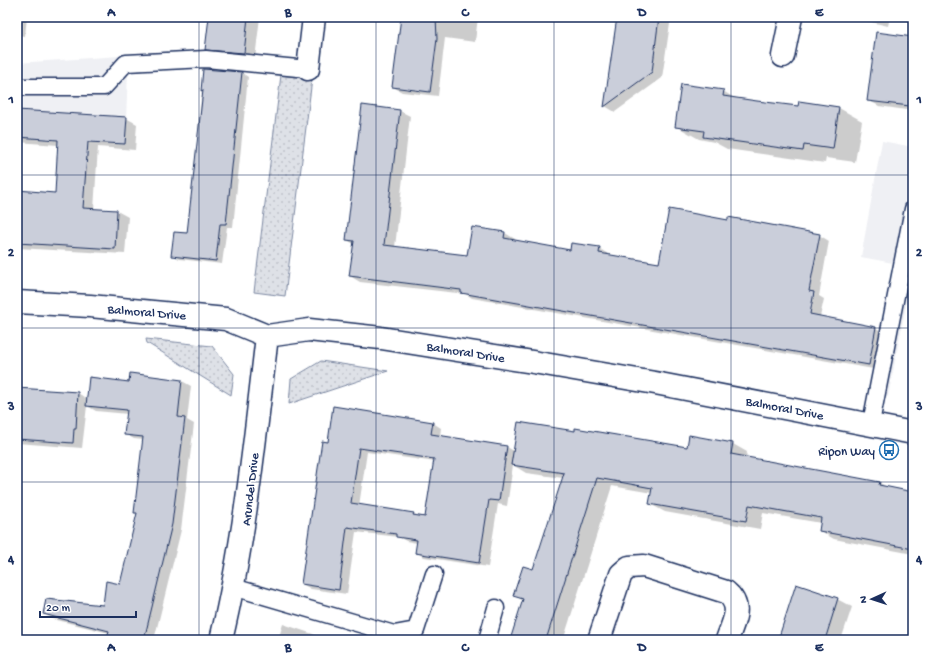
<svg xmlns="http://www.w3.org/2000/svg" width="930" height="657" font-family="'Gochi Hand',sans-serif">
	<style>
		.built { fill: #eff0f4 }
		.green { fill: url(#green-dots); stroke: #7c88a2 }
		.shadow { fill: #0003; fill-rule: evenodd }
		.building { fill: #caceda; stroke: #1b2f5e; fill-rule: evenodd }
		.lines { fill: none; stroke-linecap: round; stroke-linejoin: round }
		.service-casing { stroke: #1b2f5e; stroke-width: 19 }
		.minor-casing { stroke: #1b2f5e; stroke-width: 25 }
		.service { stroke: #fff; stroke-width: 16 }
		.minor { stroke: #fff; stroke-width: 22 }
		.grid { fill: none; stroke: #1b2f5e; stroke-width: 1; stroke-opacity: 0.55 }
		.labels { text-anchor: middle; stroke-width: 3; stroke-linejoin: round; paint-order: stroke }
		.street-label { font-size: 13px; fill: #1b2f5e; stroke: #fff }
		.poi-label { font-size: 13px; fill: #1b2f5e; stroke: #fff; text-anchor: end }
		.neatline { fill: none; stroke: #1b2f5e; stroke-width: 1.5 }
		.grid-label { font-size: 13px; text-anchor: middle; font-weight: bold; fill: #1b2f5e }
	</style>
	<defs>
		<pattern id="green-dots" width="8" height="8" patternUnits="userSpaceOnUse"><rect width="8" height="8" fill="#dee1e7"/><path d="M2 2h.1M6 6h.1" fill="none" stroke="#bec1c9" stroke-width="1.8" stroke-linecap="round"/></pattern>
	</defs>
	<rect width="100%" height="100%" fill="#fff"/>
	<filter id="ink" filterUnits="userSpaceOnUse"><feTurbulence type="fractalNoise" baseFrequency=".025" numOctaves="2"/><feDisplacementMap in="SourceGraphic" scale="8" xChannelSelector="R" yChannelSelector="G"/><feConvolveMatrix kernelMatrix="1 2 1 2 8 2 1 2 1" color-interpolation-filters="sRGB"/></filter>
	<g filter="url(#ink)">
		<path class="built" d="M207,50L273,57L271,74L207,66L128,72L125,144L17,137V63Z
			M882,141L913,147V270L888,397L868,393L893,263L861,257Z"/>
		<path class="green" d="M281,75L312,79L285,296L254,292Z
			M146,339L212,346L234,374L231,395L147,343Z
			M321,361L388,371L289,404L291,379Z"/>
		<path class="shadow" d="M17,17H27L25,36L17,35Z
			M210,17H260L255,59L217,55L206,49Z
			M402,17H478L475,42L445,38L438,96L402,92L393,87Z
			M618,17H671L662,78L615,112L605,106Z
			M850,17H890L888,26Z
			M913,38V111L879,106L868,100Z
			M204,70L242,73L248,77L233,227H227L222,264L179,259L173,255L188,234Z
			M723,91L736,99L799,108H839L862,121L855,162L826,158L825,163L727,149L714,142L699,139L676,126Z
			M363,106L400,111L410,116L395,247L468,256L505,233L515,239V241L571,251L599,248L609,255L660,264L728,221L819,235L829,241L819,296L824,299L820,317L876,328L886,334L879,370L472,298L466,294L360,282L350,276L354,244L347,240Z
			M17,111L126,118L137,124L135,150L98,147L94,210L117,211L128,217L125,254L17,248V202L56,194L58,145L17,142Z
			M182,381L191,386L187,420L194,424L181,530L154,640H107L109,633L53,619L44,614L104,606L120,585L138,514L135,512L144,440L134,439L125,434L128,414L96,411L87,406L82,448L17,443V389L78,393L87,399L129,383Z
			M433,423L441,428L440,436L507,447L514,451L688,448L733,444L747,452L746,458L880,483L888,488L913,493V554L834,539L820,531L821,523L763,513L760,529L665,512L650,504L652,493L612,486L564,638L567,640H511L524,601L514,595L534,570L563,478L526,473L513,465L507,506L498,504L488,567L424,557L416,552L417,543L406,541L399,537L356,532L347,594L311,589L302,584L329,443ZM367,452L435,462L426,518L413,514L359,506Z
			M837,599L852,607L841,640H778Z
			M283,624L313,634L323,640H278Z"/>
		<path class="building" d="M209,17H248L244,53L205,50Z
			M401,17H436L437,39L430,92L392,87Z
			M617,17H659L652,72L604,107Z
			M876,32L913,37V81L910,106L867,101Z
			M203,69L242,72L226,224H220L216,261L171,256L174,232L187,233L203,90L201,91Z
			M681,84L724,90L723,96L757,101L798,106L799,101L839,107L833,149L804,145L803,151L703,137L704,131L675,127Z
			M362,105L400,110L384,245L467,255L472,227L505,232L504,238L570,250L571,243L600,247L599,253L659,263L669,209L728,220V217L820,234L809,291L814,292L810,314L876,327L869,365L461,293V290L349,276L354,241L346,240Z
			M17,110L127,117L125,144L88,142L83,208L117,210L115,249L17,243V190L55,193L58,140L17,137Z
			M130,373L182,380L178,417L185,418L172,524L144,640H106L109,631L43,614L46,599L103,605L106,581L120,584L137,513H134L143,437L124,435L127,410L86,406L89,377L129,382Z
			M17,388L78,392L76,429H74L73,443L17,439Z
			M333,406L433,422L431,434L507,446L499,501L489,500L479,563L415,553L417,540L396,537V534L347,527L339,590L301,584L322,441L328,442ZM359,448L434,459L425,517L413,515L414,513L351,503Z
			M518,422L575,431V428L687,447L689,435L733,443L731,454L880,482L879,485L913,492V549L819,531L821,518L749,505L746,521L649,504L652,488L597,478L546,640H510L523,599L513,596L523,566L533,569L564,473L511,465Z
			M796,584L838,598L825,640H778Z"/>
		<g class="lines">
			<defs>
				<path id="service" d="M17,87H104L126,63L206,59L308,69
					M871,423L913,209
					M233,587L394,634L416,630L434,574
					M487,640L496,608"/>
				<path id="minor" d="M783,56L791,17
					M308,69L314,17
					M17,302L90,306L226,319L267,336L309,330L381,338L533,362L655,383L913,433
					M221,640C245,540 255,438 267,336
					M599,640L621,574L629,567L644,566L726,592C744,607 733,621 727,640"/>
			</defs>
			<use href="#service" class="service-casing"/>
			<use href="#minor" class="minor-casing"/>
			<use href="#service" class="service"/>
			<use href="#minor" class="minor"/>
		</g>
	</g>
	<path class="grid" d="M199,17V640M376,17V640M554,17V640M731,17V640M17,175H913M17,328H913M17,482H913"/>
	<defs>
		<symbol id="bus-ring" viewBox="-11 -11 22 22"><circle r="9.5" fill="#fff" stroke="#1f6fb2" stroke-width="1.5"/><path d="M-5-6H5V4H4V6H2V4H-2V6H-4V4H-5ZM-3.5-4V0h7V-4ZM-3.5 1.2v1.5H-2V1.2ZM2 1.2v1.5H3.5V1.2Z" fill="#1f6fb2"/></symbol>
	</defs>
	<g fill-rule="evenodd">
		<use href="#bus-ring" x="878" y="439" width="22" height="22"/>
	</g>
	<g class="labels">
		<g class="street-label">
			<text transform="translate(147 311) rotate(5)" y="5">Balmoral Drive</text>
			<text transform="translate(466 351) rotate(9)" y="5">Balmoral Drive</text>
			<text transform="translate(785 407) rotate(11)" y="5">Balmoral Drive</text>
			<text transform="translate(249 489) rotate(-83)" y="5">Arundel Drive</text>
		</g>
		<g class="poi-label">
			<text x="875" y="455">Ripon Way</text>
		</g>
	</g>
	<rect width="930" height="657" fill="none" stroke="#fff" stroke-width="44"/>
	<g transform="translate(872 599) rotate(267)" stroke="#ffffff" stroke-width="3" paint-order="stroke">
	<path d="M0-3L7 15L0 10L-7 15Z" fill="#1b2f5e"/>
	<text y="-6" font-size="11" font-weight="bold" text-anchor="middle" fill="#1b2f5e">N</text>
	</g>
	<path d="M40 611v6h96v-6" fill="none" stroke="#1b2f5e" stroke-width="2"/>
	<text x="46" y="611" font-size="12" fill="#1b2f5e" stroke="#ffffff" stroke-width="3" paint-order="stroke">20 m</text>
	<rect x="22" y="22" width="886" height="613" class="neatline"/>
	<g class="grid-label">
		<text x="111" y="16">A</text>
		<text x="288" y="16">B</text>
		<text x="465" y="16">C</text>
		<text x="642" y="16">D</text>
		<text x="819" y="16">E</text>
		<text x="11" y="103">1</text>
		<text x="919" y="103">1</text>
		<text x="11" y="256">2</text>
		<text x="919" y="256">2</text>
		<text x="11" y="410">3</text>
		<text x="919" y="410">3</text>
		<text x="11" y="563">4</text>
		<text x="919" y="563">4</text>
		<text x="111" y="651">A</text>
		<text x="288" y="651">B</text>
		<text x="465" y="651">C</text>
		<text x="642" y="651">D</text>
		<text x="819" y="651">E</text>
	</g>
</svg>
